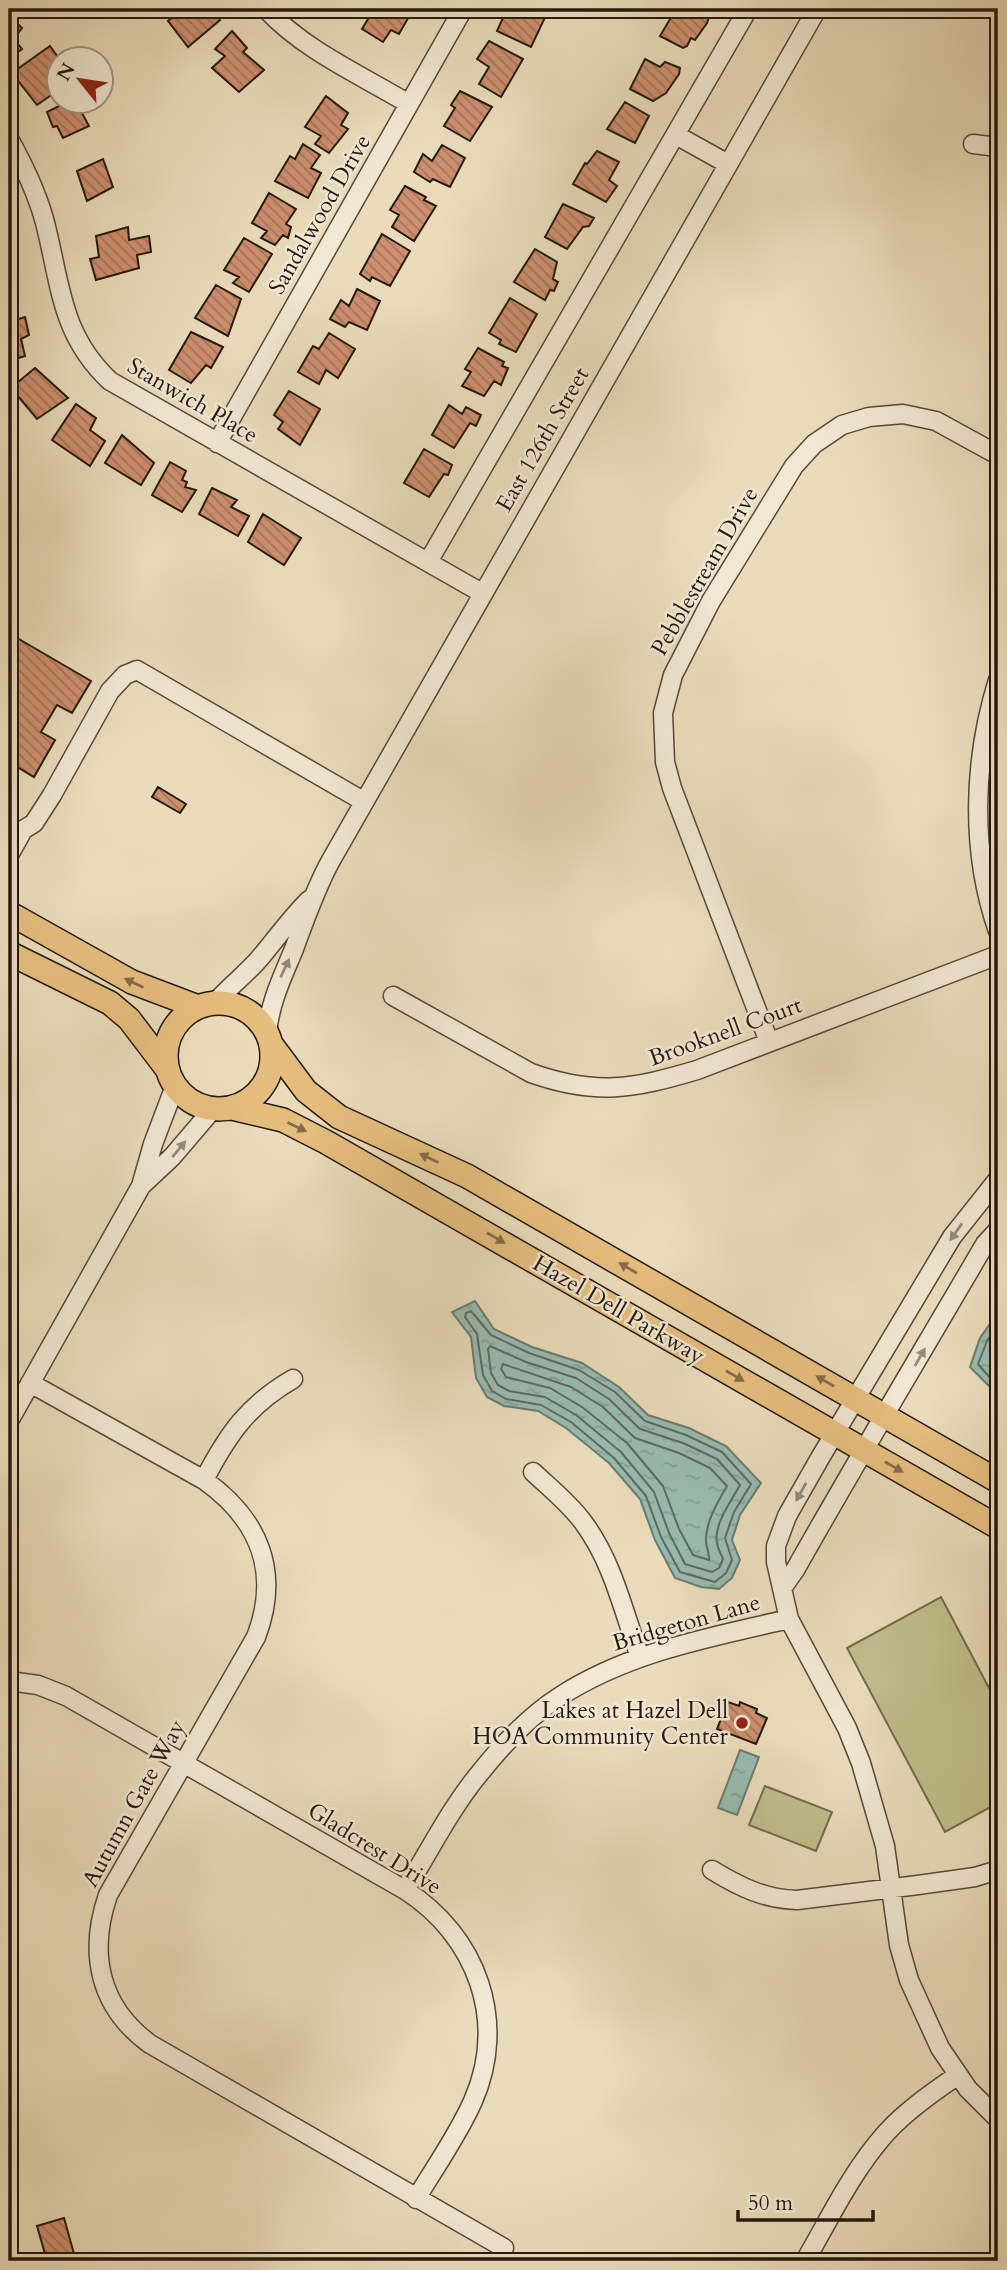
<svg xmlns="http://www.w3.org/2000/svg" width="1007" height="2270" font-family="Cardo,serif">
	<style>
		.park { fill: #bfbe8b; stroke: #726c4c; stroke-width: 2 }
		.water { fill: url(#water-ripples); stroke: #6a7b70; stroke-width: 2 }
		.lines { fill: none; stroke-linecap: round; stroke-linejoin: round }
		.shore { stroke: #5e6a60; stroke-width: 2 }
		.building { fill: url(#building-back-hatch); stroke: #25190e; stroke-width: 2 }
		.minor-casing { stroke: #564a39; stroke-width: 21 }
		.major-casing { stroke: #25190e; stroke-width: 26 }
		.minor { stroke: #f1e8d3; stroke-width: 18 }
		.major { stroke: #e5be7e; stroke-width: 23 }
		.oneway { fill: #958b7a }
		.oneway2 { fill: #856c46 }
		.poi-dot { fill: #8f2418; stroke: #f1e8d3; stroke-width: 2.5 }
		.labels { text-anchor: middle; stroke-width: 5; stroke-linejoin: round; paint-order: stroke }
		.street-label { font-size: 23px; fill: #25190e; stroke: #f1e8d3 }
		.poi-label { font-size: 23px; fill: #25190e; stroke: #f1e8d3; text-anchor: end }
	</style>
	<defs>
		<pattern id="water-ripples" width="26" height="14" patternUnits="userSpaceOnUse" patternTransform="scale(1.75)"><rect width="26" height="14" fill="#98bcb1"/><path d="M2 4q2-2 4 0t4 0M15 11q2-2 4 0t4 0" fill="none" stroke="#83a197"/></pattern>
		<pattern id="building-back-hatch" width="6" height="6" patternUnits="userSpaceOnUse" patternTransform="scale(1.75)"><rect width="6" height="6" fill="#cd906f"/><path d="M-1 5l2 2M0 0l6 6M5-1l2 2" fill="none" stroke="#a6755a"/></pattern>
	</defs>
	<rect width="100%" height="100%" fill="#eadcbb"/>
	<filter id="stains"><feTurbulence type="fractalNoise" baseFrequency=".00286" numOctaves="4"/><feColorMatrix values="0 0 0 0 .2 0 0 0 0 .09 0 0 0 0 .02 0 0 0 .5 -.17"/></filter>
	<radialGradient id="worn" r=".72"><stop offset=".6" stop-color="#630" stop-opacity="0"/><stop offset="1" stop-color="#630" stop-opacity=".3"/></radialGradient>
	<path class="park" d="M941,1597L998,1705V1803L945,1832L847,1648Z
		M765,1786L832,1812L816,1851L749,1825Z"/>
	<path class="water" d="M475,1301L494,1329L532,1347L582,1363L619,1387L648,1415L689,1428L726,1446L761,1483L740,1515L732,1540L740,1560L732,1578L719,1589L701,1587L675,1578L655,1540L640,1499L609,1463L566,1428L538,1411L504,1406L487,1397L476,1378L471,1337L452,1312Z
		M997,1314H998V1395L970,1367L980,1338Z
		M740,1750L759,1757L737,1815L718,1808Z"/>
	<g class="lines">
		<path class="shore" d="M471,1311L491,1335L529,1353L579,1370L615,1392L645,1421L686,1435L722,1452L751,1484L734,1512L725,1538L732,1560L726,1573L715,1582L680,1572L661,1537L646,1496L614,1458L571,1422L541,1405L506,1399L492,1391L483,1375L477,1334L465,1317L466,1313Z
			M998,1324L987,1341L978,1364L998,1387
			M490,1346L526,1362L576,1378L609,1399L640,1429L683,1443L717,1459L740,1485C732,1500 713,1525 717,1543C718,1549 721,1554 723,1559L719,1568L712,1572L685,1564L669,1533L654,1492L621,1452L576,1415L545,1397L509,1391L498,1385L491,1373L488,1349Z
			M503,1364L571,1387L603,1407L635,1438L679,1453L710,1468L727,1486C718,1502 707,1519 706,1538C705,1546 710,1553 709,1560L693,1555L679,1529L663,1486L627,1443L582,1407L550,1388L506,1377L501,1369Z"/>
	</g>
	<path class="building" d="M183,9H212L220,20L188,47L168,21Z
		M374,9H403L411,13L399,34L391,30L383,42L362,29Z
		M514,9H549L531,47L497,31L506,11L511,13Z
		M676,9H695L709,17L707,23L695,40L691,38L687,46L683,48L660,36Z
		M9,16L22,28L14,39L22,49L9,59Z
		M232,31L247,48L243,52L264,70L239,92L212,68L225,56L215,49Z
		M489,41L523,59L501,97L479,84L489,67L477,59Z
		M50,46L60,60V89L37,105L12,73Z
		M645,59L660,67L665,62L680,68L679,74L666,93L653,101L630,89Z
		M460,91L492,107L470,141L444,126L455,108L451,105Z
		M326,96L348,113L341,125L348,129L329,153L315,144L321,136L305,127Z
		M67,102H76L89,126L63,138L57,126L53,127L47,112Z
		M625,102L649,116L635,143L607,129Z
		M303,144L320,155L311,168L321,173L308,198L275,181L290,156L295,159Z
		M442,145L465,158L450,187L433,179L430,182L414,172L423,154L432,161Z
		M597,151L619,162L609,180L617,186L606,202L573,184L585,163L587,164Z
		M103,159L113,187L87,201L77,171Z
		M405,186L426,197L424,200L436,206L414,241L392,227L399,215L390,210Z
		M269,193L296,209L286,224L291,227L288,238L283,235L275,245L261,238L267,231L252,223Z
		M563,204L594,218L589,226L583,227L567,249L545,237Z
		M128,227L129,240L149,236L151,252L137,255L139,268L96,280L90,259L99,257L96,236Z
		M382,234L410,251L390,286L372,277L370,281L360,274Z
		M244,238L272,254L249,292L233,283L239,277L224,270Z
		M535,249L557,262L553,279L558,282L554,291L550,290L545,300L514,282Z
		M216,285L241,299L228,336L195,318Z
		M357,289L380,301L367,330L349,322L345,327L330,319L341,300L349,306Z
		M510,298L537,314L516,352L499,344L501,340L489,333Z
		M25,317L29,335L21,339L25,356L9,361V322Z
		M191,332L223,347L211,368L206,365L191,383L169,370Z
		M329,333L355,349L338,378L326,370L319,384L298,372L313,346L319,349Z
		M478,348L504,362L502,366L508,368L501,385L494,381L484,396L462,386L471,372L465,369Z
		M35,368L68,398L37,419L11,388Z
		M289,391L320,409L300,445L278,429L283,422L274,415Z
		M76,404L96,418L90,430L105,441L90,466L52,440Z
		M449,405L462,414L466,407L481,415L476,426L470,423L454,448L432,435Z
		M122,435L154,463L141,485L105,463Z
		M424,449L452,465L448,475L444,474L429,497L404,483Z
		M170,462L186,471L182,480L187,482L185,487L196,490L182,512L152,495Z
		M212,488L237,500L231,507L249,516L238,536L199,514Z
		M263,514L301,538L284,565L248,542Z
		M12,635L91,681L72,713L57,705L41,732L55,740L34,777L9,762V641Z
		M158,787L186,804L180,813L152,797Z
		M728,1702L739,1706L740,1702L757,1709L756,1713L767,1718L756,1744L717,1729Z
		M64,2218L76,2261H47L37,2226Z"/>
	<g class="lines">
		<defs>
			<path id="minor" d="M266,9C305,51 361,75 409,104
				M676,135L728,164
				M9,139C23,164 36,191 44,219C61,282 59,333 110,381L482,593
				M973,144L998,147
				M217,443L463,9
				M428,562L748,9
				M998,680C973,760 970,851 998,931
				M9,855L23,830L34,823L52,795L110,691L125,675L137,670L363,801
				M393,996L531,1073C596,1096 633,1089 697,1070L998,955
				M216,1002C229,987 245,975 259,959C276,939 290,919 309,900
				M267,1033C270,1002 282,978 294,949C305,919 315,890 330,862L817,9
				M769,1042L672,788L665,762L663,713L673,675L711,601L794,466L814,444L842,425L869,417L903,414L936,421L998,455
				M998,1179L952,1237L820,1458L787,1516L776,1546V1562L789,1619L847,1728L861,1763L885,1846L899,1945L909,1980L940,2048L968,2089L998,2119
				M141,1186L172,1157L213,1109
				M30,1383L204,1480C259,1519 281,1572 256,1637L108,1895C88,1953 99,2007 150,2044L504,2248
				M9,1421L141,1186L153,1144L175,1086
				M533,1472C550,1488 569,1503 583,1522C613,1562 623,1611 640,1657
				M204,1480C228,1434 248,1405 293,1379
				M783,1587L795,1570C857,1460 922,1352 985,1244L998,1230
				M9,1681L38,1685L66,1696L405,1890C477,1936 508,2021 473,2101C458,2135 435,2167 416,2199
				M712,1870C740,1887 764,1899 797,1900L918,1885L975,1877L998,1870
				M405,1890C429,1852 450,1809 479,1774C502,1745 528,1717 559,1697C628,1652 711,1637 789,1619
				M805,2261C830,2218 852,2171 886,2133C906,2111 933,2092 958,2075"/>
			<path id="major" d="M9,913L132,982L198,1007
				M9,953L110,1003L129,1019L167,1069
				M166 1056a53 53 0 1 1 106 0a53 53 0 1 1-106 0Z
				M271,1044L306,1091L339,1117L467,1176L998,1481
				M232,1108L283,1120L326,1142L998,1527"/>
		</defs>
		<use href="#minor" class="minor-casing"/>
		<use href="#major" class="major-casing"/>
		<use href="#minor" class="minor"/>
		<use href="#major" class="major"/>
	</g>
	<defs><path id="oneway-solid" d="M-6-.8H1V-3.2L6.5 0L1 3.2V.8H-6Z" transform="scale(1.75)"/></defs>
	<g class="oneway">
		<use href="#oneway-solid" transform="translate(285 968) rotate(-65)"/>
		<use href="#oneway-solid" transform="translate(179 1149) rotate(-50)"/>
		<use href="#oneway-solid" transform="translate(956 1232) rotate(125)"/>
		<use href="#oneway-solid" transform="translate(920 1357) rotate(-60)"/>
		<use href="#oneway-solid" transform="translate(801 1492) rotate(119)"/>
	</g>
	<g class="oneway2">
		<use href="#oneway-solid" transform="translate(134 983) rotate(-154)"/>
		<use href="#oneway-solid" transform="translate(297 1127) rotate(25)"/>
		<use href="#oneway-solid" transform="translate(429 1158) rotate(-155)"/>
		<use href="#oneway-solid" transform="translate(496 1238) rotate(30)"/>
		<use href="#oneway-solid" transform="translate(628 1268) rotate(-150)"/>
		<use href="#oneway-solid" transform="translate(735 1376) rotate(30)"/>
		<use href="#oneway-solid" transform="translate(825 1381) rotate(-150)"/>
		<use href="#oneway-solid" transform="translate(894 1467) rotate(30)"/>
	</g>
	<circle class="poi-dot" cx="742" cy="1723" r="7"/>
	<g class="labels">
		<g class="street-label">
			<text transform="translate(319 214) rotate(-60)" y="8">Sandalwood Drive</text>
			<text transform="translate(193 400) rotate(30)" y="8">Stanwich Place</text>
			<text transform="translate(542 439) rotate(-60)" y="8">East 126th Street</text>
			<text transform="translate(704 571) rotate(-60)" y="8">Pebblestream Drive</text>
			<text transform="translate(725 1031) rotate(-20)" y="8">Brooknell Court</text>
			<text transform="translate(619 1309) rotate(30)" y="8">Hazel Dell Parkway</text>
			<text transform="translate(686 1622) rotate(-16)" y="8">Bridgeton Lane</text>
			<text transform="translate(133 1803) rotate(-61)" y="8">Autumn Gate Way</text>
			<text transform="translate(375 1848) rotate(32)" y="8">Gladcrest Drive</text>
		</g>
		<g class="poi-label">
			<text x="728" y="1718">Lakes at Hazel Dell<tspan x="728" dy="26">HOA Community Center</tspan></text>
		</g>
	</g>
	<rect width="1007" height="2270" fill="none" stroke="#eadcbb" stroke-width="35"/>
	<rect x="10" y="10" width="986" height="2249" fill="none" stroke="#25190e" stroke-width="3.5"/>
	<rect x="18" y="18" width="972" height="2235" fill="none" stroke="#25190e" stroke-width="2"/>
	<g transform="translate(80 80) rotate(300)"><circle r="33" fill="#f1e8d3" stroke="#9f9584" stroke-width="2"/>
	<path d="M0-5L12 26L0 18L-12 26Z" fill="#8f2418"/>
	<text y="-10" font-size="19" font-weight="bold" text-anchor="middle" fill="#25190e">N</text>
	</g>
	<path d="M738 2210v10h135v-10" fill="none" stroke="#25190e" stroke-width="3.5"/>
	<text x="748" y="2210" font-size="21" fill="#25190e" stroke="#f1e8d3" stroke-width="5" paint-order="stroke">50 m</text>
	<rect width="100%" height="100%" filter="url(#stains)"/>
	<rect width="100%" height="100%" fill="url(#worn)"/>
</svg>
